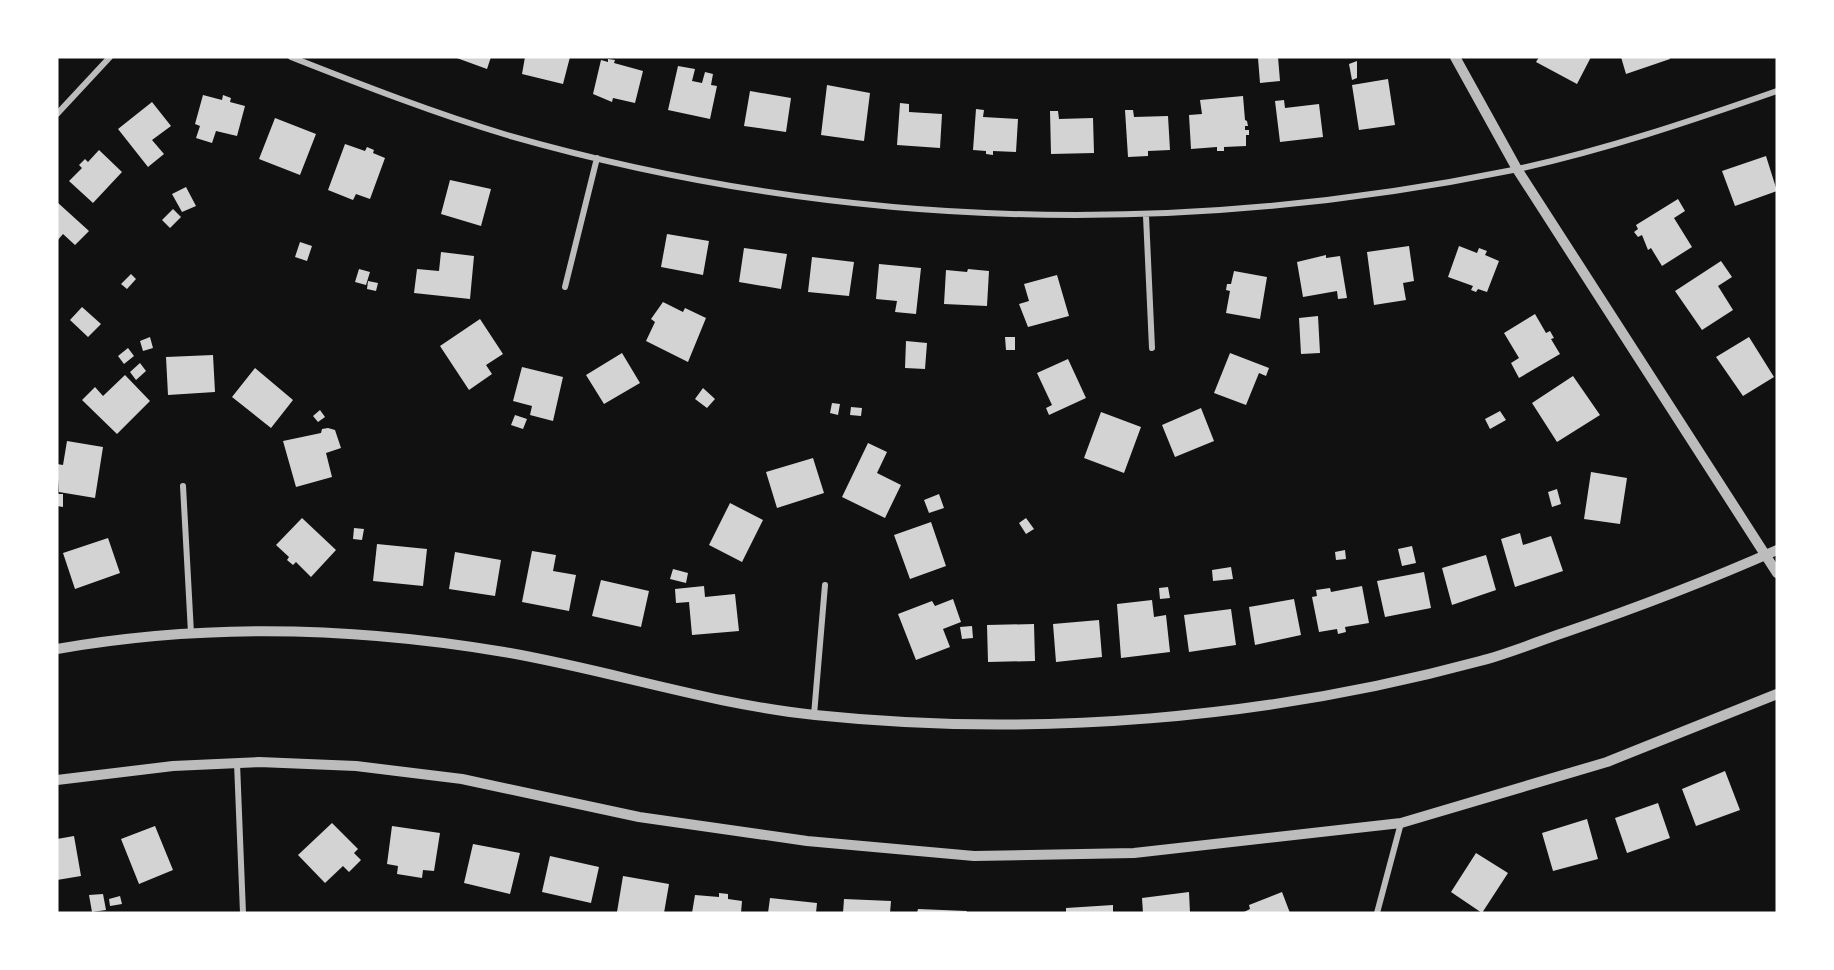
<svg xmlns="http://www.w3.org/2000/svg" width="1834" height="970" font-family="Overpass,sans-serif">
	<style>
		.building { fill: #d3d3d3 }
		.lines { fill: none; stroke-linecap: round; stroke-linejoin: round }
		.minor { stroke: #bcbcbc; stroke-width: 6 }
		.tertiary { stroke: #bcbcbc; stroke-width: 10 }
	</style>
	<rect width="100%" height="100%" fill="#111"/>
	<path class="building" d="M454,57H491L487,69Z
		M525,57H570L563,84L522,74Z
		M1278,57L1280,81L1260,83L1258,58Z
		M1539,57H1591L1577,84L1536,62Z
		M1621,57H1670V59L1626,74Z
		M608,59L615,60L614,63L643,71L635,103L613,98L612,102L593,94L601,60L608,62Z
		M1357,61V78L1352,80L1349,64Z
		M678,66L695,69L692,81L702,83L705,72L713,74L711,85L717,86L710,119L668,110Z
		M1388,79L1395,125L1359,130L1352,85Z
		M827,85L870,93L864,141L821,135Z
		M750,91L791,98L786,132L744,126Z
		M203,95L222,100L223,95L231,98L230,102L245,106L237,136L216,131L212,143L196,138L200,126L195,124Z
		M1243,96L1245,120L1247,121L1248,126H1245V130H1249V135H1246V146L1224,147V151H1217V147L1191,149L1189,115L1202,114L1200,100Z
		M1284,100L1285,108L1319,104L1323,137L1280,142L1275,101Z
		M152,102L171,126L152,140L164,154L148,167L118,129Z
		M900,103L909,104V112L942,114L940,148L897,145Z
		M976,109L984,110L983,117L1018,119L1016,152L993,151V155L986,154V151L973,150Z
		M1125,110H1133L1134,117L1168,116L1170,150L1148,151V156L1128,157Z
		M1050,111H1058L1059,119L1093,118L1094,153L1051,154Z
		M275,118L316,134L300,175L259,159Z
		M345,144L365,151L367,147L374,150L373,153L385,158L370,199L356,194L353,200L328,190Z
		M99,150L122,172L93,203L69,181L82,168L79,165L85,159L88,162Z
		M1766,156L1777,191L1735,206L1722,171Z
		M450,180L491,189L481,226L441,214Z
		M186,187L196,206L182,212L172,194Z
		M1678,199L1685,211L1674,218L1692,247L1662,266L1651,248L1648,250L1642,235L1638,237L1634,232L1638,229L1636,225Z
		M57,202L89,231L75,245L63,234L57,241Z
		M173,209L181,217L170,228L162,220Z
		M667,234L709,241L703,275L661,267Z
		M300,242L312,246L307,261L295,257Z
		M1409,246L1414,281L1403,283L1406,300L1374,305L1367,252Z
		M1459,246L1477,253L1479,248L1487,251L1485,255L1499,261L1487,292L1478,289L1476,292L1471,290L1473,286L1448,277Z
		M744,248L787,254L781,289L739,282Z
		M441,252L474,256L470,299L414,293L417,269L439,271Z
		M1326,255V258L1340,256L1347,298L1338,299L1337,291L1303,297L1297,262Z
		M812,257L854,262L849,296L808,292Z
		M1721,261L1732,277L1718,286L1733,310L1702,330L1675,291Z
		M879,264L921,268L916,314L895,312L897,301L876,299Z
		M359,269L370,272L366,285L355,282Z
		M968,269L989,271L987,306L944,304L946,270L967,272Z
		M1234,271L1267,277L1260,319L1226,313L1230,291L1226,290L1227,284H1231Z
		M131,274L136,279L127,289L121,284Z
		M1057,275L1069,316L1028,327L1019,304L1029,301L1024,284Z
		M368,281L378,283L376,291L367,289Z
		M663,302L683,312L685,308L706,318L688,362L646,341L655,322L651,319Z
		M82,307L101,324L88,337L70,320Z
		M1535,314L1546,333L1550,331L1554,338L1551,339L1560,354L1519,378L1511,363L1519,358L1504,333Z
		M1318,316L1320,353L1301,354L1299,318Z
		M480,319L503,354L486,365L492,374L469,390L440,346Z
		M150,337L153,348L143,351L140,341Z
		M1005,337H1015V350H1006Z
		M1749,337L1774,377L1743,396L1716,357Z
		M906,341L927,343L925,369L905,368Z
		M128,348L134,356L124,364L118,356Z
		M622,353L640,383L604,404L586,375Z
		M1230,353L1269,368L1266,376L1259,373L1246,405L1214,393Z
		M213,355L215,392L168,395L166,357Z
		M1068,359L1086,398L1049,415L1046,408L1052,405L1037,373Z
		M140,363L146,371L136,380L130,372Z
		M522,367L563,377L553,421L530,415L532,406L513,401Z
		M255,368L293,400L271,428L232,397Z
		M125,375L150,401L117,434L82,400L95,387L103,396Z
		M1573,376L1600,415L1557,442L1532,403Z
		M703,388L715,399L707,408L695,399Z
		M832,403L840,404L838,415L830,413Z
		M851,407L862,408L861,416L850,415Z
		M1201,408L1214,441L1175,457L1162,425Z
		M320,410L325,417L318,422L313,416Z
		M1500,411L1506,420L1490,429L1485,419Z
		M1101,412L1141,427L1124,473L1084,458Z
		M515,415L527,419L523,429L511,425Z
		M328,428L335,430L341,448L326,453L332,477L296,487L283,441L321,433L322,429Z
		M67,441L103,447L95,498L59,492L57,464L63,465Z
		M868,443L887,452L877,473L901,485L885,518L842,497Z
		M813,458L824,493L777,508L766,472Z
		M1591,472L1627,478L1620,524L1584,519Z
		M1557,489L1561,504L1552,507L1548,492Z
		M57,494H63V507L57,506Z
		M939,494L944,508L929,513L924,500Z
		M730,503L763,520L742,562L709,545Z
		M302,518L336,550L311,577L296,562L293,565L287,560L289,557L276,545Z
		M1026,518L1034,529L1026,534L1019,523Z
		M931,522L946,566L910,579L894,535Z
		M354,528L364,529L362,540L353,539Z
		M1520,533L1523,545L1551,536L1563,571L1515,587L1501,539Z
		M108,538L120,573L75,589L63,553Z
		M377,544L427,549L423,586L373,581Z
		M1412,546L1416,563L1402,566L1398,549Z
		M1345,550L1346,559L1336,560L1335,552Z
		M532,551L556,555L553,571L576,575L569,611L522,602Z
		M455,552L501,560L495,596L449,589Z
		M1486,555L1496,590L1452,605L1442,568Z
		M1231,567L1233,579L1213,581L1212,570Z
		M673,569L688,573L686,583L670,579Z
		M1424,572L1431,608L1385,617L1377,581Z
		M601,580L649,591L641,627L592,616Z
		M704,586L705,597L735,594L739,631L692,635L689,602L676,603L675,589Z
		M1362,586L1369,623L1345,627L1346,632L1338,634L1337,629L1319,632L1312,597L1317,596L1316,590L1330,588L1331,592Z
		M1168,587L1170,598L1160,599L1159,588Z
		M953,599L961,622L943,629L950,647L916,660L898,614L932,601L935,606Z
		M1294,599L1301,635L1255,645L1249,607Z
		M1152,600L1154,617L1166,615L1170,652L1121,658L1117,604Z
		M1231,609L1236,645L1189,652L1184,615Z
		M1099,620L1102,657L1056,662L1053,624Z
		M1034,624L1035,661L988,662L987,625Z
		M972,626L973,638L962,639L960,627Z
		M1725,771L1740,810L1696,826L1682,789Z
		M1658,803L1670,838L1627,853L1615,818Z
		M1587,819L1598,859L1553,871L1542,833Z
		M332,823L358,849L354,853L361,860L349,872L343,866L325,883L298,855Z
		M155,826L173,870L139,884L121,839Z
		M392,826L440,833L434,871L423,870L422,878L397,874L398,866L387,864Z
		M74,836L81,876L57,880V839Z
		M473,844L520,853L510,894L464,883Z
		M1476,853L1508,873L1482,913L1451,892Z
		M550,856L599,867L591,903L542,892Z
		M623,876L669,884L664,913L617,912Z
		M1189,892L1190,913H1143L1142,898Z
		M1282,892L1290,913H1242L1250,909L1249,905Z
		M719,893L728,894V899L742,901L741,913H692L695,895L719,897Z
		M103,894L106,910L92,912L89,895Z
		M120,896L122,904L110,906L109,899Z
		M770,898L817,903L816,913H768Z
		M844,899L891,901L890,913H843Z
		M1113,905V913H1066V908Z
		M918,909L967,911L966,913H917Z"/>
	<g class="lines">
		<path class="minor" d="M291,57C362,85 434,113 507,135C840,230 1174,239 1513,170C1602,151 1691,121 1777,91
			M57,114L110,57
			M1146,216L1152,348
			M565,287L597,158
			M183,486L191,633
			M814,715L825,585
			M237,763L243,913
			M1377,913L1401,823"/>
		<path class="tertiary" d="M1455,57L1517,169L1777,573
			M57,649C205,623 356,627 504,652C609,670 709,704 815,715C1036,738 1266,719 1480,661C1508,654 1536,642 1563,633C1636,608 1707,581 1777,550
			M57,780L173,766L259,762L356,766L462,779L639,817L807,841L974,856L1134,853L1401,823L1607,762L1777,694"/>
	</g>
	<rect width="1834" height="970" fill="none" stroke="#ffffff" stroke-width="117"/>
</svg>
